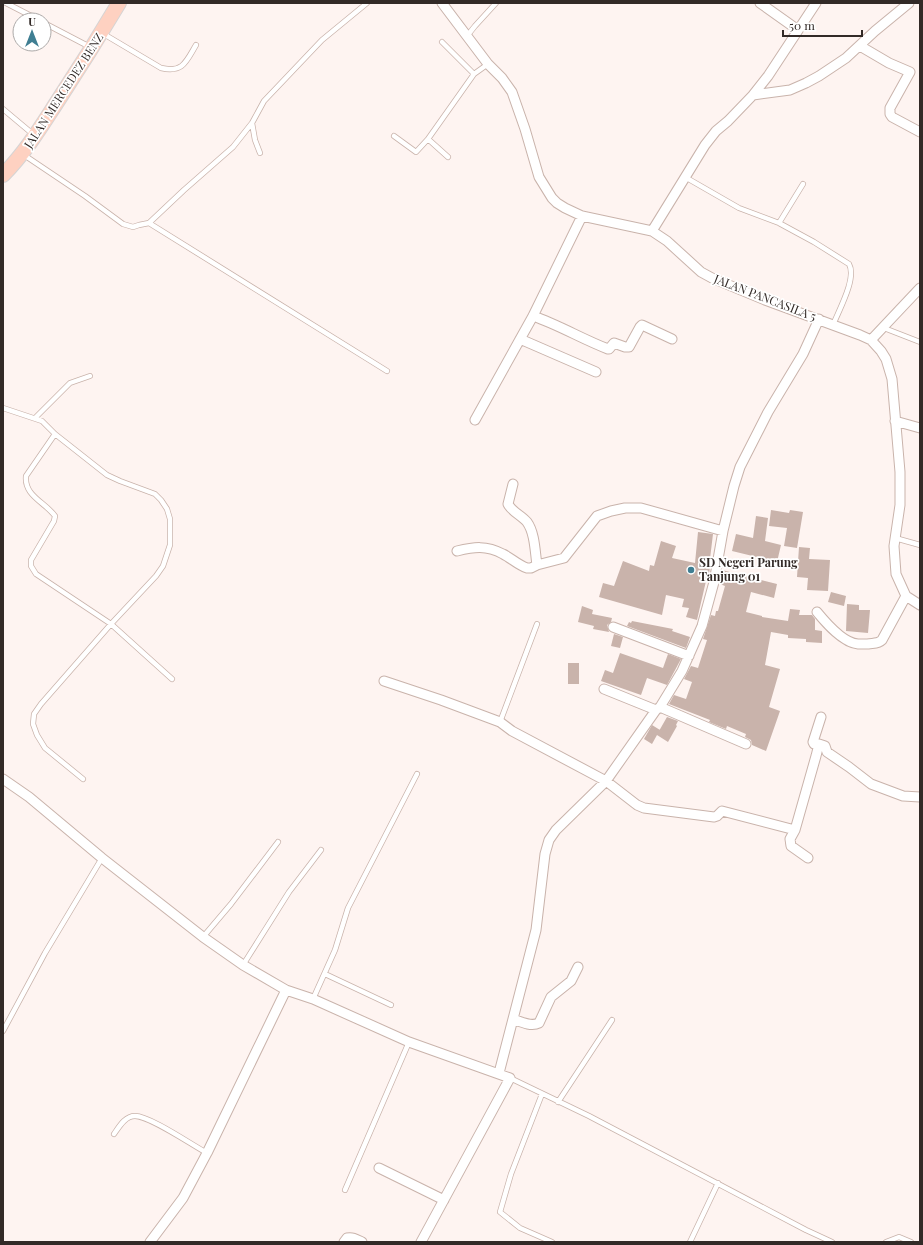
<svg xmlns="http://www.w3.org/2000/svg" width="923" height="1245" font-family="'Playfair Display',serif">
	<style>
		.building { fill: #c9b3ab }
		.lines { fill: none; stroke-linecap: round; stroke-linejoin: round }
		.service-casing { stroke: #c9b3ab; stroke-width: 6 }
		.minor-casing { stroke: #c9b3ab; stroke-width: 11 }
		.primary-casing { stroke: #d6d4d4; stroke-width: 16 }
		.service { stroke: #fff; stroke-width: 4.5 }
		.minor { stroke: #fff; stroke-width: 9 }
		.primary { stroke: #fed1c1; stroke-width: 14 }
		.poi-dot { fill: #3f7e92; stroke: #fff; stroke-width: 1.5 }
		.labels { text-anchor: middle; stroke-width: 3.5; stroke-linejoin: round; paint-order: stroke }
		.street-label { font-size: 12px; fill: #322a27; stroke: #fff }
		.poi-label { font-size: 12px; font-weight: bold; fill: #322a27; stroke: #fff; text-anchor: start }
	</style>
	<rect width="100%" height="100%" fill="#fef4f1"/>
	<path class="building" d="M771,510L789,513L790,510L803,512L797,548L784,546L787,528L769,526Z
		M756,516L768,518L765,541L781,545L777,562L732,551L736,534L753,538Z
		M698,532L713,534L709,567H710L708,581H706L697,620L686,617L689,608L682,607L684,599L666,595L662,615L599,597L603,583L614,586L623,561L649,571L650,565L654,566L661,541L676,546L672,558L695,563Z
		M799,547L810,548L809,559L830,560L828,591L807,590L808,578L797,577Z
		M722,570L777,584L774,598L751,592L746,612L762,616V617L788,621L790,609L800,610L799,615H812L815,619V630L822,631V643L806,642V639L788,638V635L771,632L765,665L780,669L769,707L780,711L766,751L752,745L751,740L745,737L746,734L727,726L726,729L709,722L710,720L669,704L674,695L686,699L692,682L684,679L691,666L698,668L707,640L703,639L711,615L715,616L716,611H718L725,586L720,584Z
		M831,592L846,596L844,606L828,602Z
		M847,604L859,605V610H870L868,633L846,631Z
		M582,606L593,610L592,614L612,618L611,622L607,625L609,632L593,629L594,626L578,622Z
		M632,621L673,629L672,631L690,637L686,648L627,626L629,622L631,623Z
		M614,634L623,637L620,648L611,646Z
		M620,653L663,668L668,654L681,659L667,685L647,678L641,695L601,681L605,670L613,673Z
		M568,663H579V684H568Z
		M667,717L678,721L676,725L677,726L668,742L657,735L652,744L644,739L652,725L660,730L659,731Z"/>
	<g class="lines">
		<defs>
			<path id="service" d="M6,3L39,20
				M44,23L90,47
				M102,33L161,68C183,73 186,62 196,45
				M467,36L475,26L496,3
				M442,42L474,74
				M3,109L34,135
				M252,123L255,140L260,153
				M394,136L416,152L428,139
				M24,155L85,196L123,224L133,227L139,225L149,223L184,190L233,147L252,123L264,101L322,40L367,3
				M448,157L428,139L474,74L488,64
				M685,177L739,208L779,223L803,184
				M149,223L387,371
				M779,223L814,242L849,264C857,278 839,310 833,325
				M884,328L920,342
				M3,408L42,421L55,434L107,475L120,481L155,494L161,500L167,509L170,519V545L163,566L156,576L111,624L41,704L34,714L33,724L37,735L45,748L83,779
				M35,418L70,383L90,376
				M55,434L26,476C24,496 45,502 55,516L54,521L31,560V566L36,574L111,624L172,679
				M895,538L920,545
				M500,722L537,624
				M203,937L231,904L278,842
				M243,965L289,892L321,850
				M325,974L391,1005
				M313,999L335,950L348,908L417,774
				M3,1031L45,953L102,858
				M510,1078L589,1116L806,1230L832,1242
				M542,1094L511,1174L500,1212L520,1228L552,1242
				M558,1102L612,1020
				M114,1134C119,1127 125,1116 135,1116C150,1116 192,1145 207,1153
				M345,1190L409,1042
				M690,1242L718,1183
				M886,1242L899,1237L911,1242"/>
			<path id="minor" d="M442,3L488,64L502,78L512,92L525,129L539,177L552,198L557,203L565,208L582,216L652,231L667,241L701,272L712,278L765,300L860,335L871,340L881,351L886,359L892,379L900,472V505L894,546L896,574L906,596L920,605
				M760,3L798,30
				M860,46L889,63L910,72L890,108V114L892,117L920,132
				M753,95L768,76L816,3
				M652,231L705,145L716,131L728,121L753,95L790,90L806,83L819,76L846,58L875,31L909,3
				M533,316C559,325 582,339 608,349H609L614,343L625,347H629L640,327L642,325L672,339
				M520,339L596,372
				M871,340L920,288
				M475,420L533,316L582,216
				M895,421L920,428
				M457,551C474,547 486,545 503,554C511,558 518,565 527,568H531L537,565C535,552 535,533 527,522C521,515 512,512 508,504L513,484
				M537,565L564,558L597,516L611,511L625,508H641L723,531
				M817,612C826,623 843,643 858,644C861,644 865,644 868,644C873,643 878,644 882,640L906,596
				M613,627L689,656
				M384,681L441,700L500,722L512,731L606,781L637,805L644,808L714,817L717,816L722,811L795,830
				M604,689L656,710
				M660,707L746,744
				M819,744L825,746L827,752L849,767L871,784L903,796L920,797
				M3,779L29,797L102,858L203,937L243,965L286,990L207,1153L183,1198L150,1242
				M808,858L791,846L790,839L795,830L816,756L819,744H814L813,742L821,717
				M286,990L313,999L409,1042L510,1078L421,1242
				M513,1019C521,1022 531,1027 539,1023L551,997L571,981L578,967
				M499,1073L536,930L545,854L549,840L556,830L606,781L656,710L660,707L682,671L702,626L714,582L723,531L734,486L740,467L768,412L803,354L819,319
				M379,1168L444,1200
				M344,1242L347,1238C353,1237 356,1239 362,1242"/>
			<path id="primary" d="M3,175C26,152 42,125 59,99C80,67 100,35 119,3"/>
		</defs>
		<use href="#service" class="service-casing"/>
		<use href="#minor" class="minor-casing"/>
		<use href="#primary" class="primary-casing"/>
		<use href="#service" class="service"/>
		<use href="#minor" class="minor"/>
		<use href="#primary" class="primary"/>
	</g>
	<circle class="poi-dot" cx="691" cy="570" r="4"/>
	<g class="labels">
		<g class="street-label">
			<text transform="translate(64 91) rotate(-57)" y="4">JALAN MERCEDEZ BENZ</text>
			<text transform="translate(765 298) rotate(21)" y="4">JALAN PANCASILA 5</text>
		</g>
		<g class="poi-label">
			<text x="699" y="567">SD Negeri Parung<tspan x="699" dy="14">Tanjung 01</tspan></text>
		</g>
	</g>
	<rect width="923" height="1245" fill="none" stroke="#322a27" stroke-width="8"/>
	<g transform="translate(32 32)"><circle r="19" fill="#ffffff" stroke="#adaaa9"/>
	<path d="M0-3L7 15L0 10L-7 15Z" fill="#3f7e92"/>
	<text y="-6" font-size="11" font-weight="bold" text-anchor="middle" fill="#322a27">U</text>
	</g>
	<path d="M783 30v6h79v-6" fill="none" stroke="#322a27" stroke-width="2"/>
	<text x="789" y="30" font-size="12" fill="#322a27" stroke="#ffffff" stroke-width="3" paint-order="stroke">50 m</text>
</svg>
